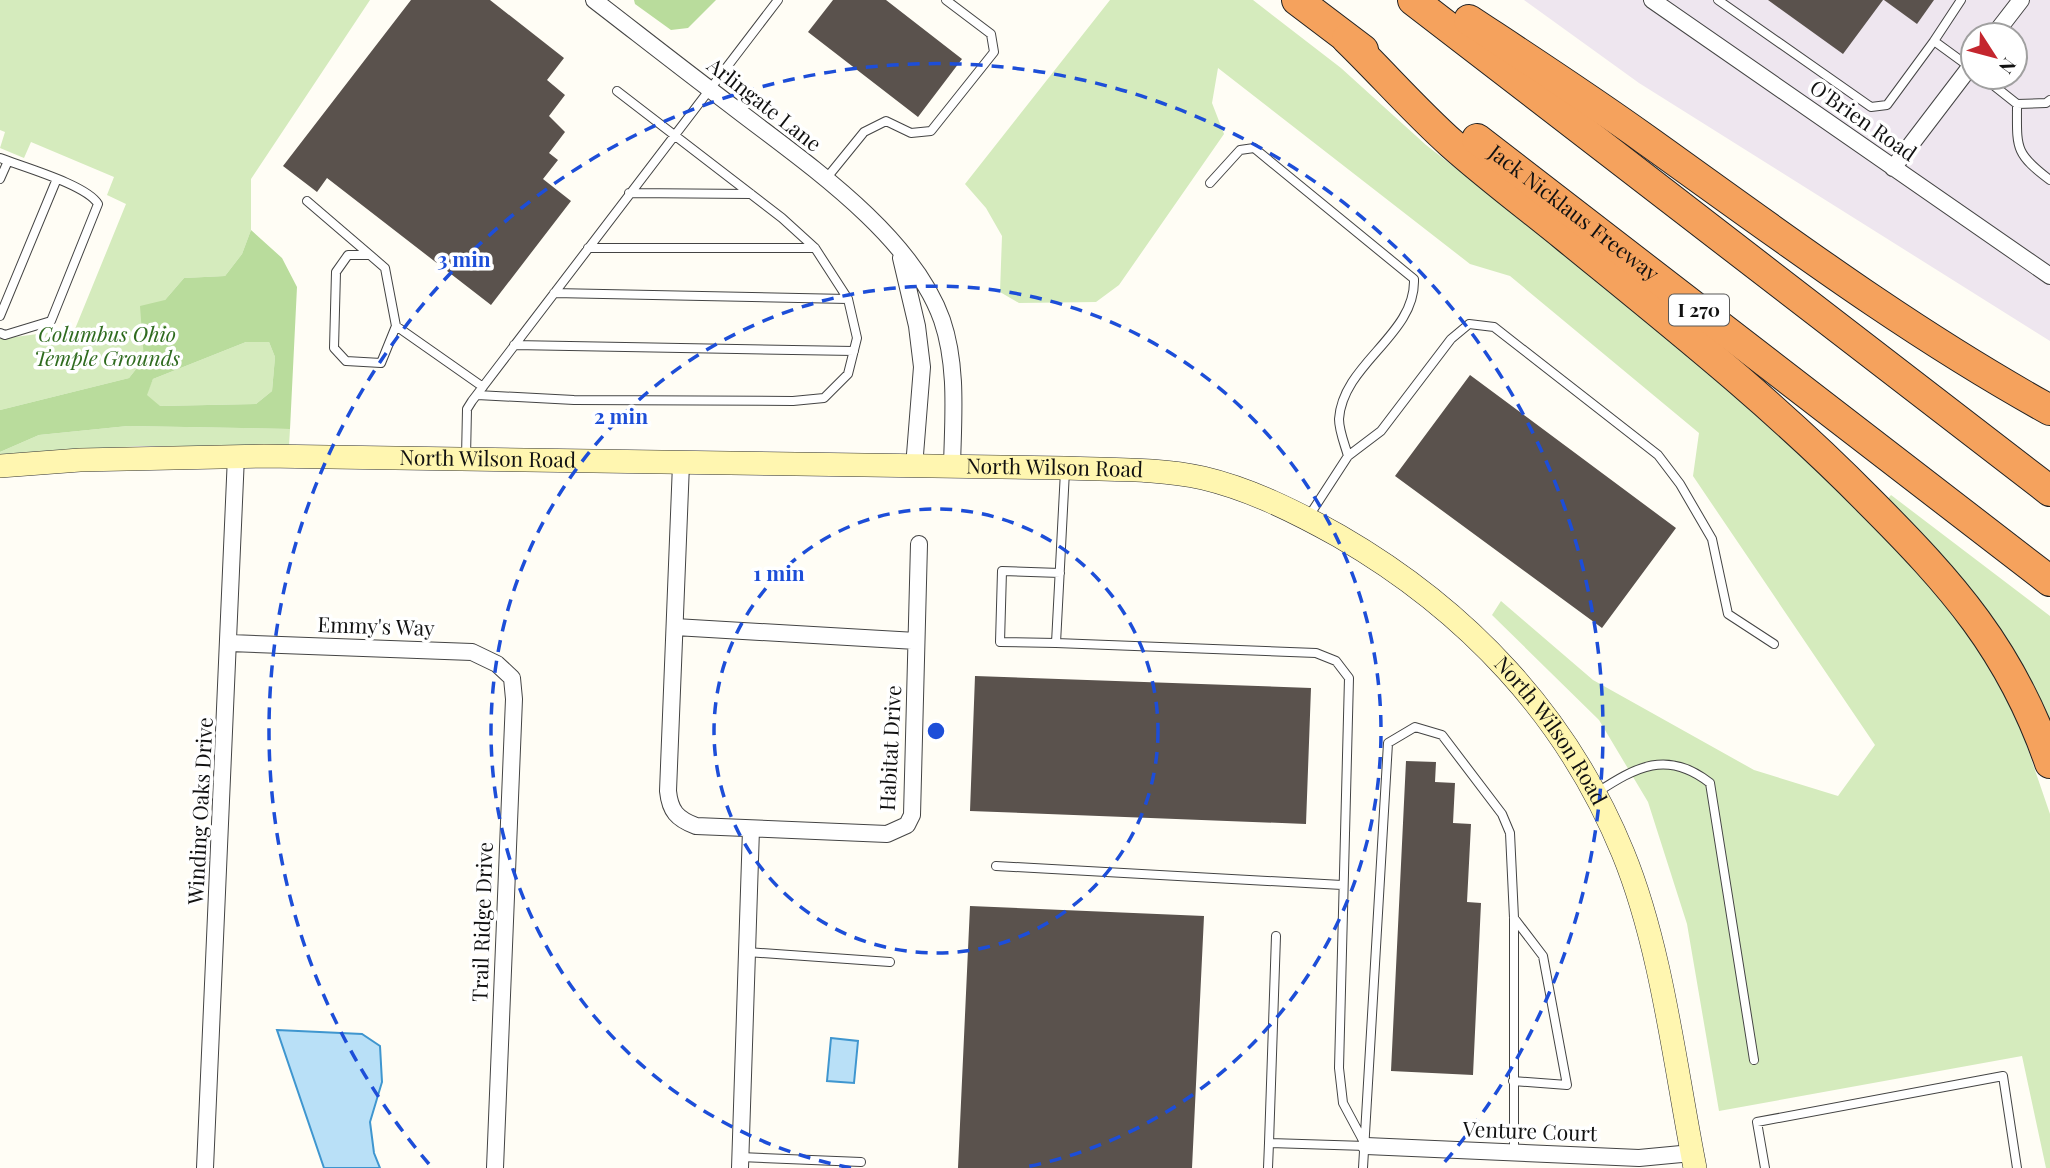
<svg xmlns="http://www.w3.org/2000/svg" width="2050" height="1168" font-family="'Playfair Display',serif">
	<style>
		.industrial { fill: #eee6ef; fill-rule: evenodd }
		.green { fill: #d5ebbd }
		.forest { fill: #b9dc9c; fill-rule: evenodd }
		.water { fill: #b9e0f7; stroke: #3f96cf; stroke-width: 2 }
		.building { fill: #5a524d }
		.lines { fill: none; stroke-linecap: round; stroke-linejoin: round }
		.lane-casing { stroke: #444; stroke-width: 10 }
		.street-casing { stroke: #444; stroke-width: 18 }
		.secondary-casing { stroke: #333; stroke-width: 24 }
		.highway-casing { stroke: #222; stroke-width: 32 }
		.lane { stroke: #fff; stroke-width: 8 }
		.street { stroke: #fff; stroke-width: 16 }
		.secondary { stroke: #fff6b0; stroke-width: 23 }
		.highway { stroke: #f5a25d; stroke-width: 30 }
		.ring { fill: none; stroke: #1d4ed8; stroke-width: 3.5; stroke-dasharray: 12 9 }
		.labels { text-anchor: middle; stroke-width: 7; stroke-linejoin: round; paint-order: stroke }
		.shield { fill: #fff; stroke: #585858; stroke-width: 2 }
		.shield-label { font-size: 19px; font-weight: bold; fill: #111 }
		.street-label { font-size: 21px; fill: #111; stroke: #fff }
		.park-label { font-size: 21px; font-style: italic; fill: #2f6b1f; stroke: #fff }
		.centre { fill: #1d4ed8; stroke: #fff; stroke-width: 3.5 }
		.ring-label { font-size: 21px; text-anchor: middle; font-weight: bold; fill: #1d4ed8; stroke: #fff; stroke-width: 7; stroke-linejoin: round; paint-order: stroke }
	</style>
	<rect width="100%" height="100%" fill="#fffdf5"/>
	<path class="industrial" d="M1524,0H2050V341L1639,83ZM1973,35H2015V77H1973Z"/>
	<path class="green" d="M0,0H370L251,179V230L242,254L225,276L184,278L165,300L144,359L129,378L0,410V339L75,329L126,204L107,195L114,177L31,142L24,158L0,148L5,132L0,130Z
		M1110,0H1253L1341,68L1426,145L1625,300L1763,418L1894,544L1981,646L2013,706L2050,814V1168H2046L2022,1056L1719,1111L1687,924L1648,802L1599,720L1492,615L1501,601L1593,680L1754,770L1838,796L1875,745L1693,476L1699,433L1510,276L1470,264L1218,68L1212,103L1224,134L1119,285L1096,302L1019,303L1000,292L1002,236L986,208L965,184Z
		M246,342H269L275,357L272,391L256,404L159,406L146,395L153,379Z
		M128,426L290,429L289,446H139L0,456V452L39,435Z
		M1891,495L2050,616V723L1886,501Z"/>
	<path class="forest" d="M634,0H716L688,28L671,30L635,4Z
		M251,230L282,258L297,287L290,429L128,426L39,435L0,452V410L129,378L144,359L140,306L165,300L184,278L225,276L242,254ZM246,342H269L275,357L272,391L256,404L160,406L147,395L153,379Z"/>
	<path class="water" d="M277,1030L362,1034L380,1046L382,1082L370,1122L374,1153L380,1168H324Z
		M831,1038L858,1041L854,1083L827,1081Z"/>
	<path class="building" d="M411,0H490L564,58L547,80L565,95L549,116L565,132L549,153L558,160L543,179L571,201L491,305L327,178L317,192L283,166Z
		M833,0H886L962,59L918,117L808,32Z
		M1768,0H1883L1843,54Z
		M1884,0H1934L1917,24Z
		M1470,375L1676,528L1602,628L1395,476Z
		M975,676L1311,688L1306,824L970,811Z
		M1406,761L1436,762L1435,782L1455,783L1453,823L1471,824L1467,902L1481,903L1473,1075L1391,1071Z
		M970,906L1204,916L1192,1168H958Z"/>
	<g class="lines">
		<defs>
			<path id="lane" d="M1718,0L1871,107L1887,105L1934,41
				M1961,0L1934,41L1971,68
				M1983,77L2017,104L2046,103L2050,100
				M2017,104C2017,148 2014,153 2050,180
				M0,158C23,167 87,185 98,204L51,321L5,335L0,333
				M0,179L8,161
				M825,180L864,132L886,121L911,133L931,131L994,52L991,34L946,0
				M1210,183L1240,150L1254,148L1414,279C1416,335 1343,363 1339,419C1339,431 1345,445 1348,456
				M629,193L751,194
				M307,201L370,255
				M588,248H815
				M554,293L848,299
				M0,316L56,181
				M396,326L381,363L346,361L334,348L336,272L348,255H370L385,268L396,326L483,387
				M514,345L854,351
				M477,395L574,400L793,401L824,398L848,374L857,338L848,299L815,248L782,218L617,91
				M466,457L467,409L472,401L778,0
				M1065,471L1056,643L1316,653L1336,661L1349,678L1339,1068L1343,1103L1366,1146
				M1309,516L1348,456L1381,431L1451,339L1469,324L1494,327L1658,455L1680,484L1712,539L1728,614L1774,644
				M1056,643L1000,642L1002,571L1060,573
				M1596,793C1636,767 1667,749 1710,783L1754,1060
				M996,866L1342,885
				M747,952L890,962
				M1513,1081L1567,1085L1543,956L1514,918
				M1269,1143L1276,936
				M740,1157L861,1162
				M1268,1168L1269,1143L1366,1146
				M1363,1168L1388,743L1415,727L1442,735L1502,814L1510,833L1514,918V1152
				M1765,1168L1757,1122L2003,1076L2017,1168"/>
			<path id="street" d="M594,0C642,37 689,74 737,110C806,163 912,235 942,320C958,367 953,418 952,467
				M1652,0L2050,276
				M1994,35L2021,0
				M1893,168L1973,63
				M901,258L917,326L922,367L914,467
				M681,464L668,791C670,811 677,819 696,826L887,834L907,825L912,815L919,544
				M675,627L916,641
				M230,643L472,652L497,664L512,678L514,699L495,1168
				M1366,1146L1639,1158L1692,1153
				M205,1168L236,456
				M740,1168L751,829"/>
			<g id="secondary">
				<path id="s1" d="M0,466L80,460L264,456L1065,468C1111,470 1158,468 1203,478C1250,489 1296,512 1339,536C1467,610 1567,716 1623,853C1662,948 1675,1067 1695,1168"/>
			</g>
			<g id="highway">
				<path d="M1297,0L1363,50"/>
				<path d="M1413,0L2050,491"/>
				<path d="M1469,20C1528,59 1588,98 1645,139C1778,234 1907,331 2050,410"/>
				<path d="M1347,39C1382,73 1415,111 1452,144C1488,176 1528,206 1566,237C1670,322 1775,405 1869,501C1952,584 2011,650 2050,763"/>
				<path id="s2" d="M1477,139L2050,581"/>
			</g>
		</defs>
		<use href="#lane" class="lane-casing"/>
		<use href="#street" class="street-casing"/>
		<use href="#secondary" class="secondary-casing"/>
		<use href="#highway" class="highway-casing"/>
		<use href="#lane" class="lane"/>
		<use href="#street" class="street"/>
		<use href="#secondary" class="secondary"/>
		<use href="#highway" class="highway"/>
	</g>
	<g class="ring">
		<circle cx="936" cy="731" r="222"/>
		<path d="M851 1168A445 445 0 1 1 1021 1168"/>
		<path d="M429 1164A667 667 0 1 1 1443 1164"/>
	</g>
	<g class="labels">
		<rect class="shield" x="1669" y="294.5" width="60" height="31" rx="5"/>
		<g class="shield-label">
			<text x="1699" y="317">I 270</text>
		</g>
		<g class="street-label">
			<text transform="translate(764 105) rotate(38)" y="7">Arlingate Lane</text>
			<text transform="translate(1863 121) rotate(35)" y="7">O'Brien Road</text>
			<text dy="7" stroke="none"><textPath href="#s2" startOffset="122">Jack Nicklaus Freeway</textPath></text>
			<text dy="7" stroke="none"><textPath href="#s1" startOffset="488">North Wilson Road</textPath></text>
			<text dy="7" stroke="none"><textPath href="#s1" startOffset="1055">North Wilson Road</textPath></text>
			<text transform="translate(376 627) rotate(2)" y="7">Emmy's Way</text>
			<text dy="7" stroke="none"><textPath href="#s1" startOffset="1643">North Wilson Road</textPath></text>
			<text transform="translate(891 748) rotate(-87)" y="7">Habitat Drive</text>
			<text transform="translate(201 811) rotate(-87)" y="7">Winding Oaks Drive</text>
			<text transform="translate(483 922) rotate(-88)" y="7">Trail Ridge Drive</text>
			<text transform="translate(1530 1132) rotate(2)" y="7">Venture Court</text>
		</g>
		<g class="park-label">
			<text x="107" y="342">Columbus Ohio<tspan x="107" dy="24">Temple Grounds</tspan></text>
		</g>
	</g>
	<circle cx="936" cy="731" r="10" class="centre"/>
	<g class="ring-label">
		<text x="464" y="267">3 min</text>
		<text x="621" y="424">2 min</text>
		<text x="779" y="581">1 min</text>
	</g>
	<g transform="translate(1994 56) rotate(126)"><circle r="33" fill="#ffffff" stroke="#a0a0a0" stroke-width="2"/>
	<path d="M0-5L12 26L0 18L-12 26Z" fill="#c4262e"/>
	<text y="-10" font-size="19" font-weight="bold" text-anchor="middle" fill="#111111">N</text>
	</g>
</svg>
